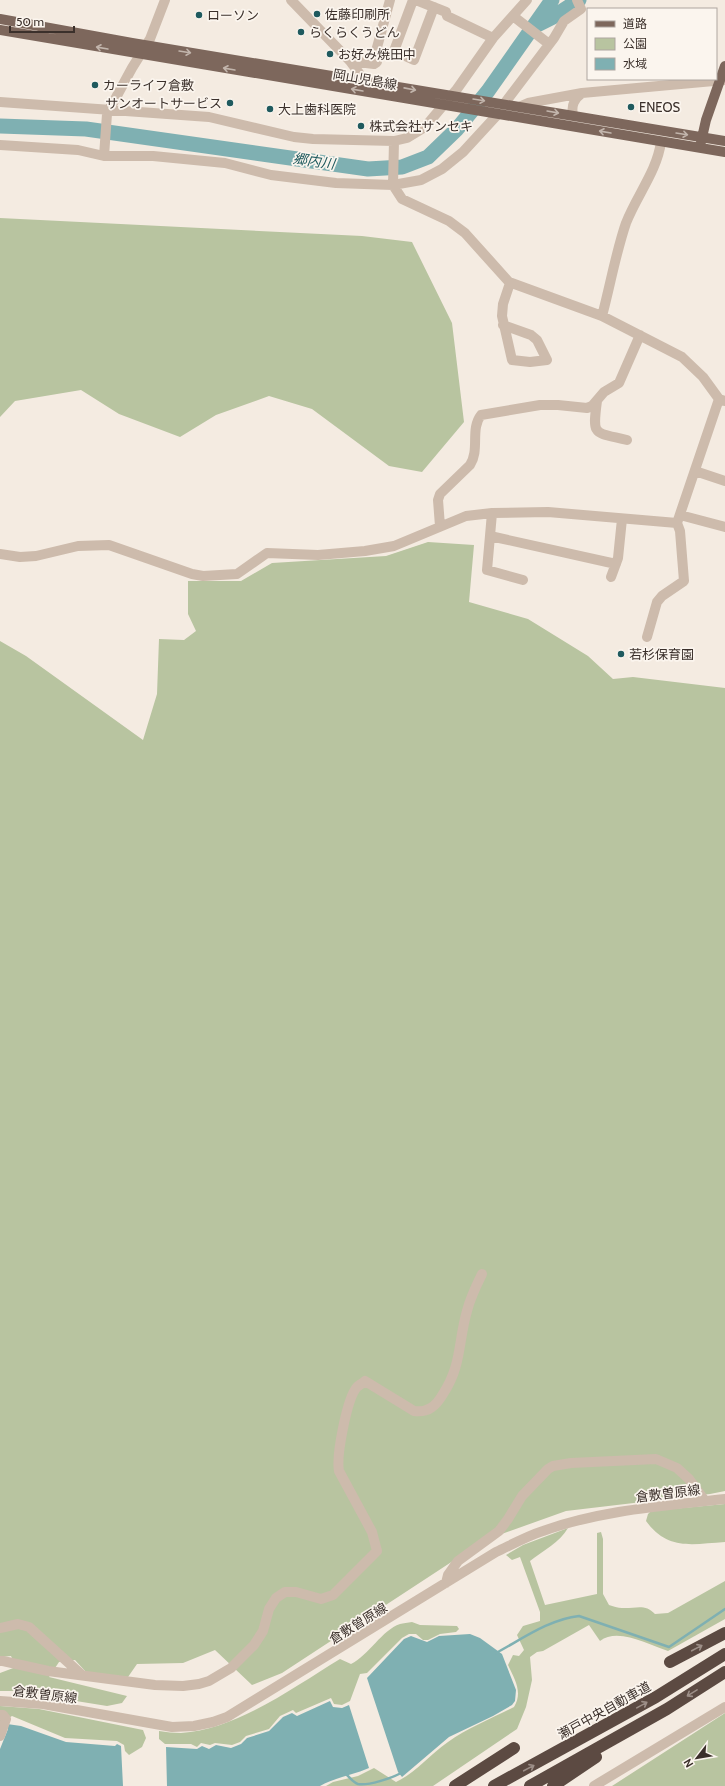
<svg xmlns="http://www.w3.org/2000/svg" width="725" height="1786" font-family="Cabin,'Noto Sans JP',sans-serif">
	<style>
		.green { fill: #b8c4a0 }
		.water { fill: #7fb0b2 }
		.lines { fill: none; stroke-linecap: round; stroke-linejoin: round }
		.stream { stroke: #7fb0b2; stroke-width: 2.5 }
		.river { stroke: #7fb0b2; stroke-width: 15 }
		.minor { stroke: #cdbbac; stroke-width: 10 }
		.major { stroke: #7d675c; stroke-width: 10 }
		.highway { stroke: #5c4a42; stroke-width: 12 }
		.oneway { stroke: #c2b5ac }
		.oneway2 { stroke: #9c8e87 }
		.poi-dot { fill: #1f5a5e; stroke: #fbf5ee; stroke-width: 1.5 }
		.labels { text-anchor: middle; stroke-width: 3.5; stroke-linejoin: round; paint-order: stroke }
		.poi-label { font-size: 13px; fill: #3b302b; stroke: #fbf5ee; text-anchor: start }
		.street-label { font-size: 13px; fill: #3b302b; stroke: #fbf5ee }
		.water-label { font-size: 14px; font-style: italic; fill: #1f5a5e; stroke: #fbf5ee }
	</style>
	<rect width="100%" height="100%" fill="#f4ebe1"/>
	<path class="green" d="M0,218L362,236L412,242L452,323L464,422L422,472L389,466L312,409L269,396L216,415L180,437L119,414L81,390L15,401L0,417Z
		M428,542L474,545L469,602L528,619L588,656L613,679L633,677L725,688V1491L710,1494L566,1511L485,1540L282,1673L252,1685L215,1650L183,1663L137,1664L128,1677L86,1672L75,1660L59,1662L49,1677L127,1696L122,1703L107,1706L45,1696L31,1691H0V1673L16,1667L11,1656L0,1657V641L26,656L143,740L157,694L159,639L184,640L196,631L188,614V581H241L272,563L386,556Z
		M725,1504V1542C692,1544 668,1551 646,1521L648,1514L651,1511Z
		M568,1528C560,1542 543,1551 530,1561L545,1605L597,1594V1533L601,1532L603,1539V1594L609,1605C613,1606 618,1608 622,1608C635,1609 645,1603 655,1614L668,1613L725,1581V1619L668,1651C649,1645 618,1627 600,1641L589,1625L543,1651L537,1652L530,1657L532,1680L526,1707L517,1729L433,1786H326L333,1782L358,1776L374,1768L396,1782C417,1772 429,1755 448,1742C467,1728 493,1718 514,1707C523,1692 515,1680 508,1665L513,1655L519,1656L524,1650L517,1635L523,1626L540,1621V1612L520,1557L512,1560L506,1555L523,1545Z
		M412,1622L420,1625L457,1626L459,1629L456,1632L440,1634L428,1640H423L416,1634H409L402,1638L367,1673L360,1674L350,1701L342,1705L334,1704L331,1698L296,1713L293,1710L280,1716L269,1729L246,1736L240,1742L232,1745L215,1743L210,1745L201,1743L197,1747L191,1744H165L159,1739V1731C166,1732 174,1733 181,1733C236,1730 294,1687 340,1659L351,1664C369,1655 382,1630 400,1624C403,1623 408,1623 412,1622Z
		M0,1706L39,1709L143,1730L146,1738L142,1747L129,1755L125,1751L124,1745L117,1741L65,1738L12,1716L0,1723Z
		M725,1713V1786H612L722,1715Z"/>
	<path class="water" d="M470,1634L480,1638L502,1654L516,1690L515,1701L512,1705L493,1716L449,1737L402,1777L398,1772L367,1678L404,1639L411,1636L427,1642L439,1636Z
		M330,1701L333,1707L342,1708L349,1705L369,1768C353,1775 336,1777 320,1786H167L166,1747L197,1749L202,1746L209,1749L216,1745L231,1748L241,1744L247,1738L269,1731L283,1717L292,1713L297,1716Z
		M7,1724L21,1726L66,1742L115,1746L117,1744L121,1746L123,1786H0V1749L8,1729Z"/>
	<g class="lines">
		<path class="stream" d="M496,1653C522,1639 550,1619 579,1616L669,1647L725,1609
			M346,1774C349,1777 354,1783 358,1784C368,1786 392,1778 401,1773"/>
		<path class="river" d="M535,26L553,17L579,0
			M0,126L86,129L368,169L402,167L428,157L457,129L488,91L552,0"/>
		<path class="minor" d="M291,0L350,61L359,73L360,80
			M413,0L394,51L414,60L434,7
			M416,0L446,12L447,16L493,38
			M513,16L549,44
			M350,61L374,64L377,62L376,51L390,0
			M0,102L209,117L294,137L313,139L394,141L407,138L425,127L457,89L493,38L527,0
			M504,104L554,38L564,21L581,9L577,0
			M521,106L528,103L582,93L725,80
			M573,115C571,105 574,99 582,93
			M0,145L78,150L104,156H153L225,163L271,175L336,183L393,185L421,180L442,169L463,152L498,114
			M104,156L107,114L132,68L150,39L165,0
			M393,185L402,199L449,221L465,233L509,282L602,316L682,357L703,377L719,399L725,401
			M393,185L394,141
			M602,316C610,286 616,252 626,223C637,195 657,171 661,142
			M503,325L531,335L537,340L547,360L530,362L512,360L502,316L503,304L510,283
			M597,401C592,437 594,432 627,440
			M695,471L725,481
			M492,513L487,570L523,580
			M680,515L725,527
			M440,526L438,500L440,494L470,465C480,450 470,429 481,415L540,405H558L587,408L592,406L604,392L619,383L640,335
			M490,536L616,564
			M0,554L20,557L36,556L78,546L109,545L192,574L203,576L237,574L267,553L318,555L365,551L394,546L466,516L492,513L548,512L677,523
			M611,577L618,558L622,519
			M647,637L657,602L662,596L684,581L680,531L677,523L719,399
			M446,1583L448,1575L458,1561L499,1531L508,1519L522,1496L548,1469L553,1466L571,1463L656,1459L677,1468L689,1479L705,1501
			M0,1628L18,1624L29,1627L82,1675
			M0,1661H3L48,1671L155,1685L183,1686L199,1684L209,1681L231,1668L254,1645L263,1631L269,1609L276,1598L285,1592H296L321,1599L333,1595L377,1551L372,1532L339,1471C336,1456 347,1398 357,1387C359,1385 363,1383 365,1381L414,1411C428,1413 436,1406 443,1394C462,1365 458,1342 467,1311C470,1299 476,1286 482,1274
			M0,1701L43,1704L172,1727L194,1726L213,1722L227,1717L496,1552C511,1545 527,1536 543,1531C601,1510 664,1506 725,1499
			M0,1715H3L6,1719L0,1736
			M594,1786L725,1707"/>
		<path class="major" d="M0,19L132,43L725,141
			M0,30L725,152
			M701,142L706,120L725,66"/>
		<path class="highway" d="M670,1662L725,1633
			M455,1786L514,1748
			M494,1786L656,1697L725,1654
			M530,1786L667,1709L725,1672
			M553,1786L596,1757"/>
	</g>
	<defs><path id="oneway-shaft" d="M-6 0H5M1.5-3L5.5 0L1.5 3" fill="none" stroke-width="1.6" stroke-linecap="round" stroke-linejoin="round"/></defs>
	<g class="oneway">
		<use href="#oneway-shaft" transform="translate(102 48) rotate(-170)"/>
		<use href="#oneway-shaft" transform="translate(185 52) rotate(9)"/>
		<use href="#oneway-shaft" transform="translate(229 69) rotate(-170)"/>
		<use href="#oneway-shaft" transform="translate(410 89) rotate(11)"/>
		<use href="#oneway-shaft" transform="translate(357 90) rotate(-170)"/>
		<use href="#oneway-shaft" transform="translate(479 100) rotate(9)"/>
		<use href="#oneway-shaft" transform="translate(553 112) rotate(10)"/>
		<use href="#oneway-shaft" transform="translate(605 132) rotate(-170)"/>
		<use href="#oneway-shaft" transform="translate(682 134) rotate(9)"/>
	</g>
	<g class="oneway2">
		<use href="#oneway-shaft" transform="translate(697 1648) rotate(-28)"/>
		<use href="#oneway-shaft" transform="translate(692 1693) rotate(148)"/>
		<use href="#oneway-shaft" transform="translate(642 1705) rotate(-29)"/>
		<use href="#oneway-shaft" transform="translate(529 1768) rotate(-28)"/>
	</g>
	<g class="poi-dot">
		<circle cx="317" cy="14" r="4"/>
		<circle cx="199" cy="15" r="4"/>
		<circle cx="301" cy="32" r="4"/>
		<circle cx="330" cy="54" r="4"/>
		<circle cx="95" cy="85" r="4"/>
		<circle cx="230" cy="103" r="4"/>
		<circle cx="631" cy="107" r="4"/>
		<circle cx="270" cy="109" r="4"/>
		<circle cx="361" cy="126" r="4"/>
		<circle cx="621" cy="654" r="4"/>
	</g>
	<g class="labels">
		<g class="poi-label">
			<text x="325" y="19">佐藤印刷所</text>
			<text x="207" y="20">ローソン</text>
			<text x="309" y="37">らくらくうどん</text>
			<text x="338" y="59">お好み焼田中</text>
			<text x="103" y="90">カーライフ倉敷</text>
			<text x="222" y="108" text-anchor="end">サンオートサービス</text>
			<text x="639" y="112">ENEOS</text>
			<text x="278" y="114">大上歯科医院</text>
			<text x="369" y="131">株式会社サンセキ</text>
			<text x="629" y="659">若杉保育園</text>
		</g>
		<g class="street-label">
			<text transform="translate(365 79) rotate(10)" y="5">岡山児島線</text>
			<text transform="translate(668 1493) rotate(-7)" y="5">倉敷曽原線</text>
			<text transform="translate(358 1623) rotate(-32)" y="5">倉敷曽原線</text>
			<text transform="translate(45 1694) rotate(7)" y="5">倉敷曽原線</text>
			<text transform="translate(604 1710) rotate(-29)" y="5">瀬戸中央自動車道</text>
		</g>
		<g class="water-label">
			<text transform="translate(314 161) rotate(8)" y="5">郷内川</text>
		</g>
	</g>
	<rect x="587" y="8" width="130" height="72" fill="#fbf5ee" stroke="#aea6a0"/>
	<rect x="595" y="21" width="20" height="6" fill="#7d675c" stroke="#aea6a0"/>
	<text x="623" y="28" font-size="12" fill="#3b302b">道路</text>
	<rect x="595" y="38" width="20" height="12" fill="#b8c4a0" stroke="#aea6a0"/>
	<text x="623" y="48" font-size="12" fill="#3b302b">公園</text>
	<rect x="595" y="58" width="20" height="12" fill="#7fb0b2" stroke="#aea6a0"/>
	<text x="623" y="68" font-size="12" fill="#3b302b">水域</text>
	<g transform="translate(697 1758) rotate(239)" stroke="#fbf5ee" stroke-width="3" paint-order="stroke">
	<path d="M0-3L7 15L0 10L-7 15Z" fill="#3b302b"/>
	<text y="-6" font-size="11" font-weight="bold" text-anchor="middle" fill="#3b302b">N</text>
	</g>
	<path d="M10 26v6h64v-6" fill="none" stroke="#3b302b" stroke-width="2"/>
	<text x="16" y="26" font-size="12" fill="#3b302b" stroke="#fbf5ee" stroke-width="3" paint-order="stroke">50 m</text>
</svg>
